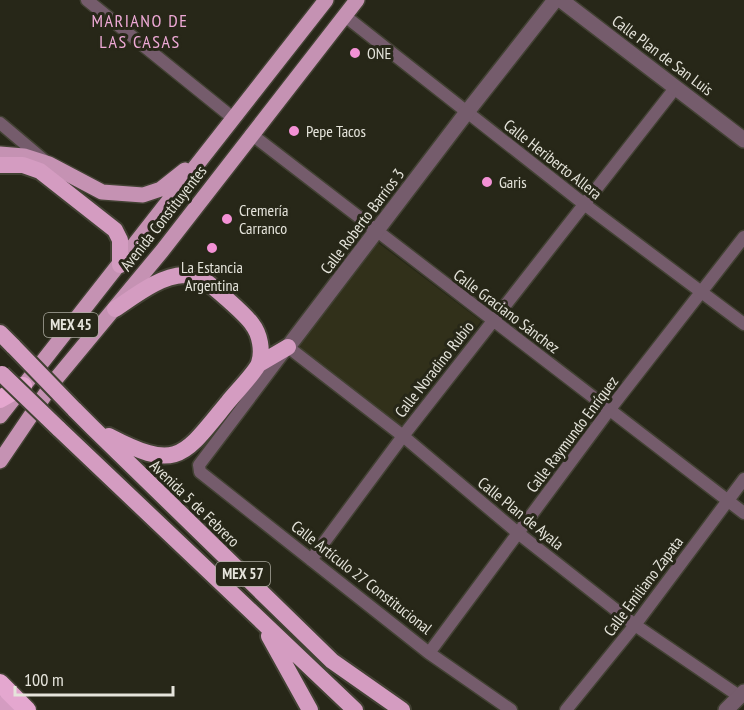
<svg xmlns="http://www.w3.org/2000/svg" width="744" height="710" font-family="'PT Sans Narrow',sans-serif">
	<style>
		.built { fill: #31301a }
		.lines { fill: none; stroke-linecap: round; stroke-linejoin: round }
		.minor-casing { stroke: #424133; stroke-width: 15 }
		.tertiary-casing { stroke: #424133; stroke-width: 18 }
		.primary-casing { stroke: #424133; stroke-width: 18 }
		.trunk-casing { stroke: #424133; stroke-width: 20 }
		.motorway-casing { stroke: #424133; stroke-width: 21 }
		.minor { stroke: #755c6c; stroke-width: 12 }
		.tertiary { stroke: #755c6c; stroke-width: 15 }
		.primary { stroke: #c592b3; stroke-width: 15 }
		.trunk { stroke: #d49cc1; stroke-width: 16 }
		.motorway { stroke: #e4a7cf; stroke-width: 18 }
		.trunk-bridge-casing { stroke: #424133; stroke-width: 20; stroke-linecap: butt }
		.trunk-bridge { stroke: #d49cc1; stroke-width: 16 }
		.poi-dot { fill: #f391d5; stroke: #272718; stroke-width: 2 }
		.labels { text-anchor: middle; stroke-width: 6; stroke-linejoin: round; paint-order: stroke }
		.shield { fill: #272718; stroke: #acaba0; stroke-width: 1.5 }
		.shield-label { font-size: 15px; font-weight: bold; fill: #e5e4db }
		.poi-label { font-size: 16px; fill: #e5e4db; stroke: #272718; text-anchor: start }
		.street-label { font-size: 16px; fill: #e5e4db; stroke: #272718 }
		.neighbourhood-label { font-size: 18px; letter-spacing: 1.5px; fill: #eea9d6; stroke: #272718 }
	</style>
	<rect width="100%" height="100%" fill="#272718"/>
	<path class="built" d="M377,242L481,321L400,428L295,348Z"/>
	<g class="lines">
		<defs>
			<path id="minor" d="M87,0L233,118
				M345,16L584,204L744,324
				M0,123L45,161
				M251,134L744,513
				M311,560L403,436L676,87
				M429,653L610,409L744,237
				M511,710L429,653L200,472L199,465L288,347L403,436L518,533L635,625L739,696
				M566,710L635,625L744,479"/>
			<path id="tertiary" d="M561,0L744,140
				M288,347L467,112L555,0
				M726,710L744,692"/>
			<path id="primary" d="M0,154L24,156L49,164L102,192L143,195L161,189L185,170
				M0,416L326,0
				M0,461L55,380L162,251L357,0"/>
			<path id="trunk" d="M0,165H23L40,171L115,230L120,240V265
				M0,333L14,347
				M259,364L288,347
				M74,409L93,428L332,661L402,710
				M58,428L355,710
				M109,436C178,472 183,457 228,402C234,394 256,372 259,363C263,351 260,334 252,324C245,314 212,285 201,278C197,275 190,275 184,275C159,276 135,296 115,309
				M269,636L310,710
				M0,704L9,710"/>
			<path id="motorway" d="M0,399L23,386
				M0,683L27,710"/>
		</defs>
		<use href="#minor" class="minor-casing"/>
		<use href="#tertiary" class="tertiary-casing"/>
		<use href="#primary" class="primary-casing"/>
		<use href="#trunk" class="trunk-casing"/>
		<use href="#motorway" class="motorway-casing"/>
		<use href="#minor" class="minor"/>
		<use href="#tertiary" class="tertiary"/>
		<use href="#primary" class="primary"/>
		<use href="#trunk" class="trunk"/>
		<use href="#motorway" class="motorway"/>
		<defs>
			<path id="trunk-bridge" d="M14,347L74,409
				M2,374L58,428"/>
		</defs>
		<use href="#trunk-bridge" class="trunk-bridge-casing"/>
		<use href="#trunk-bridge" class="trunk-bridge"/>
	</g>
	<g class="poi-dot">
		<circle cx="355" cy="53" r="6"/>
		<circle cx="294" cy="131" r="6"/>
		<circle cx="487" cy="182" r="6"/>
		<circle cx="227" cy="219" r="6"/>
		<circle cx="212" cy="248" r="6"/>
	</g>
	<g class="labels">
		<g class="shield">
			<rect x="44" y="313" width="54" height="24" rx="4.5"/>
			<rect x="216" y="562" width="54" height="24" rx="4.5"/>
		</g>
		<g class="shield-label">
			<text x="71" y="330">MEX 45</text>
			<text x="243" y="579">MEX 57</text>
		</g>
		<g class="poi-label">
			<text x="367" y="59">ONE</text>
			<text x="306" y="137">Pepe Tacos</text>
			<text x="499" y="188">Garis</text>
			<text x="239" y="216">Cremería<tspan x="239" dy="18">Carranco</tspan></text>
			<text x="212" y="273" text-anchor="middle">La Estancia<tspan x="212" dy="18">Argentina</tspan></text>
		</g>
		<g class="street-label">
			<text transform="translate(663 55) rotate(37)" y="6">Calle Plan de San Luis</text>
			<text transform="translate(553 159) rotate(38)" y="6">Calle Heriberto Allera</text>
			<text transform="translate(163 218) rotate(-52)" y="6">Avenida Constituyentes</text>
			<text transform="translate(362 221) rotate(-53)" y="6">Calle Roberto Barrios 3</text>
			<text transform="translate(507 311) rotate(37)" y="6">Calle Graciano Sánchez</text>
			<text transform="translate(434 369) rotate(-52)" y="6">Calle Noradino Rubio</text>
			<text transform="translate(572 434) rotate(-53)" y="6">Calle Raymundo Enríquez</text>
			<text transform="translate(195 503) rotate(44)" y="6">Avenida 5 de Febrero</text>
			<text transform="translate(521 513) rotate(39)" y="6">Calle Plan de Ayala</text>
			<text transform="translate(362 577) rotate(38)" y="6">Calle Artículo 27 Constitucional</text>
			<text transform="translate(643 586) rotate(-53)" y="6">Calle Emiliano Zapata</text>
		</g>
		<g class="neighbourhood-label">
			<text x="140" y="27">MARIANO DE<tspan x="140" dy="21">LAS CASAS</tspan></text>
		</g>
	</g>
	<path d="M15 686v9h158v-9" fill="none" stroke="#e5e4db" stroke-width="3"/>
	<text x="24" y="686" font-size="18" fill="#e5e4db" stroke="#272718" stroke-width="4.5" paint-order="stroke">100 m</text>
</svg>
